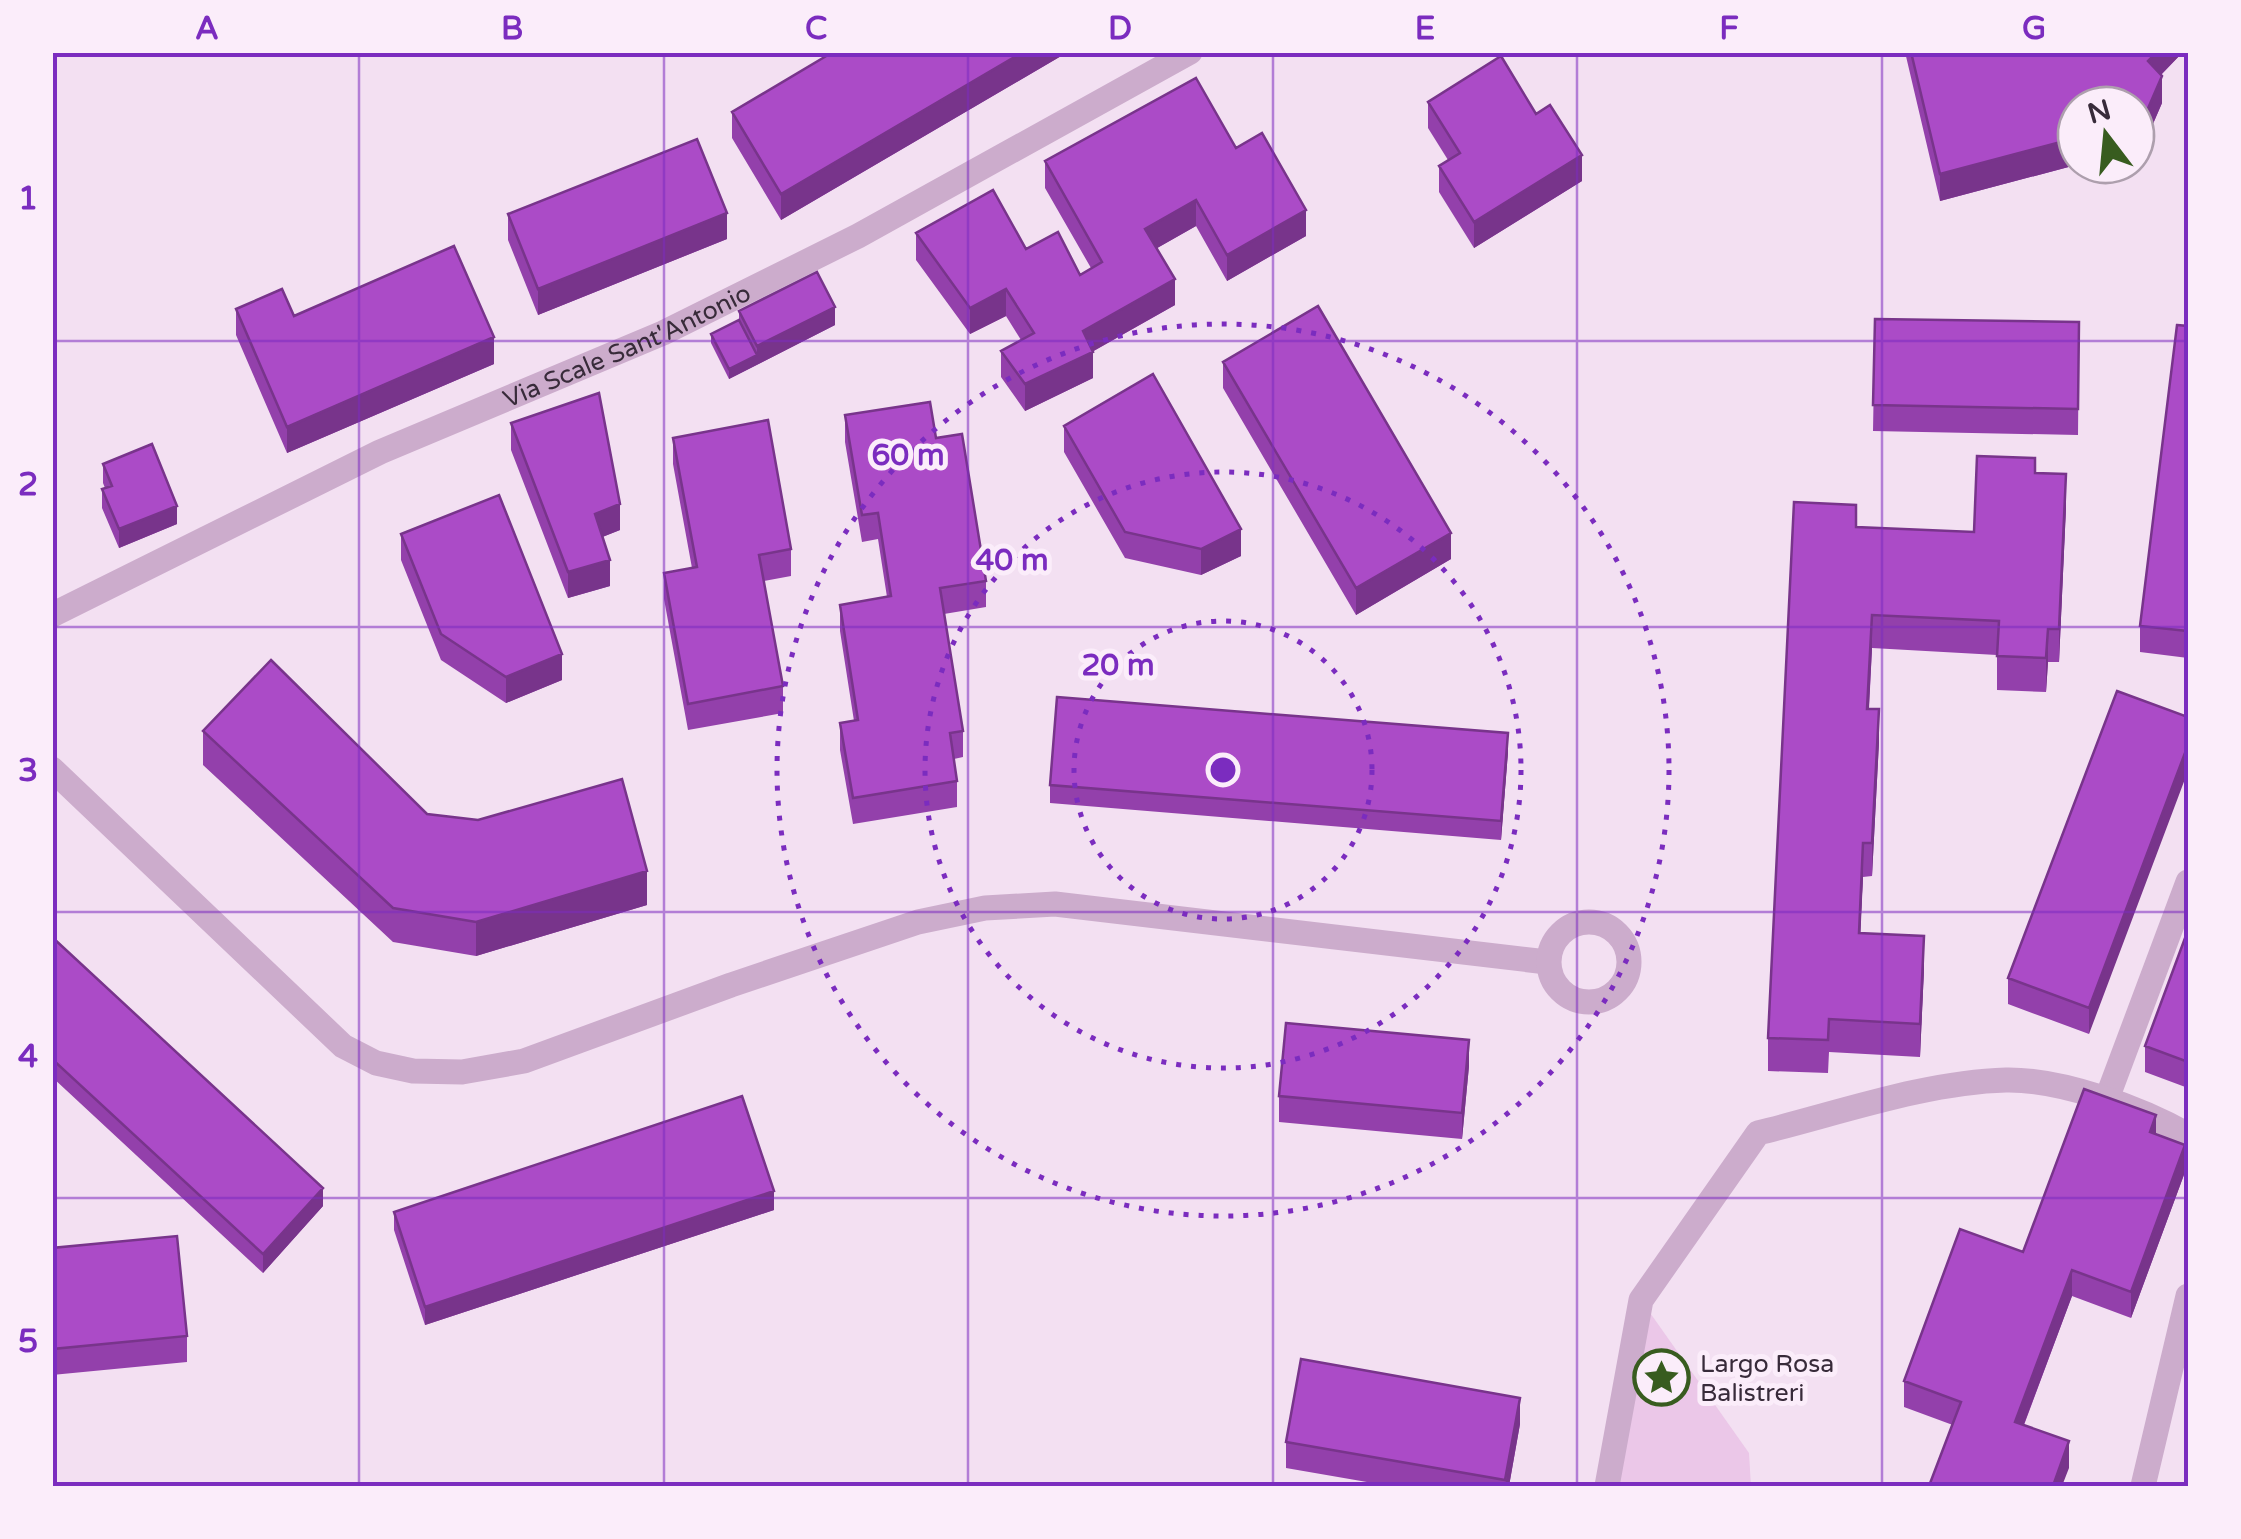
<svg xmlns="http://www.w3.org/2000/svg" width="2241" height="1539" font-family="'Varela Round',sans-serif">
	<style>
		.plaza { fill: #ebc7e8 }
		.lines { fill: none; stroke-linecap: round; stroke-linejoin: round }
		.minor { stroke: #ccaccc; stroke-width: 25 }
		.wall { fill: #9340ab }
		.shaded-wall { fill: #78348b }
		.building { fill: #ab4bc7; stroke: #78348b; stroke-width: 2.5 }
		.grid { fill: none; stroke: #7b2cbf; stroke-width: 2.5; stroke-opacity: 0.55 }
		.ring { fill: none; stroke: #7b2cbf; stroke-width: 5; stroke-dasharray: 5 10 }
		.labels { text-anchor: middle; stroke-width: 10; stroke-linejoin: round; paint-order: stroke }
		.street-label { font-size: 25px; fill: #382b3a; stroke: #fbedfa }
		.poi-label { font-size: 25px; fill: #382b3a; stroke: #fbedfa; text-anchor: start }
		.centre { fill: #7b2cbf; stroke: #fbedfa; stroke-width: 5 }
		.ring-label { font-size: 30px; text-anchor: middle; font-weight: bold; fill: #7b2cbf; stroke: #fbedfa; stroke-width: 10; stroke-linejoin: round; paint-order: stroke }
		.neatline { fill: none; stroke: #7b2cbf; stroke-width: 4 }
		.grid-label { font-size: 32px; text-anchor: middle; font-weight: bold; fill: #7b2cbf }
	</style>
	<rect width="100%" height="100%" fill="#f3e0f2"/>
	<path class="plaza" d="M1641,1300L1749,1453L1751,1486H1607Z"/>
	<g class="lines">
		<g class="minor">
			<path id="s1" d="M52,615L380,452L663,333L858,236L1190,52"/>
			<path d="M52,769L343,1046L376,1063L413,1071L462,1072L524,1061L731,985L918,922L985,908L1055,904L1547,962"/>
			<circle cx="1589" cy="962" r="40"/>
			<path d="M2106,1101L2188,882"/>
			<path d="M1607,1486L1641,1300L1758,1133C1836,1114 1926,1082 2006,1080C2062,1079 2140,1108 2188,1135"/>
			<path d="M2143,1486L2188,1296"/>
		</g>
	</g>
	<path class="wall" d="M833,52H1068L781,220L732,138V112Z
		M1905,52H2183L2161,75L2162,103L2143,147L2076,105V165L1940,201Z
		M1428,102L1536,114L1582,181L1474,248L1439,192V166L1448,160L1428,128Z
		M1236,148L1306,236L1227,281L1196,226L1157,248L1175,305L1092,352L1093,378L1025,411L1001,377V351L1021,340L1006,316L970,334L916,260V233L1026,249L1080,275L1091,268L1045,188V161Z
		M508,214L727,239L538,315L508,240Z
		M236,309L294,316L494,364L287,453L236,335Z
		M739,311L835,325L729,379L711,343V334L739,320Z
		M1875,319L2079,322L2078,435L1873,431Z
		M2188,326V658L2140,652V626Z
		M1223,362L1451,559L1356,615L1223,388Z
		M845,415L936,438L986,581V607L944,614L963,731V757L954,759L957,781V807L853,824L840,750V723L854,721L840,631V605L887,597L878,539L862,542L845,442Z
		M511,423L620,530L602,537L610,586L568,598L511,450Z
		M1064,426L1241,556L1201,575L1125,558L1064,452Z
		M673,438L791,549V576L764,581L783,686V713L688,730L664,599V573L692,568L673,464Z
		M103,464L177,524L119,548L102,508V489L105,488L103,483Z
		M2035,473L2066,507L2059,662H2048L2046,692L1997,690V655L1872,648L1869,709L1879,742L1872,876L1863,877L1860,933L1924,969L1920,1057L1829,1052L1828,1073L1768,1071V1038L1856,527L1974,532Z
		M401,534L562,680L506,703L441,660L401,560Z
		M2117,691L2089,1034L2008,1004V978Z
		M203,731L427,814L647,905L476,956L393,942L203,765Z
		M1508,752L1501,840L1050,803V785Z
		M2188,930V1088L2145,1072V1046Z
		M52,937L323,1206L263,1273L52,1077Z
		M1469,1066L1462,1139L1279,1122V1096Z
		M2156,1135L2185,1172L2131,1318L2072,1296L2024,1425L2069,1468L1904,1407V1381L2023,1252Z
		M774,1210L425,1325L394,1230V1212Z
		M52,1248L187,1336V1362L52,1375Z
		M1520,1424L1509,1486H1390L1286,1468V1442Z"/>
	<path class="shaded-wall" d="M1023,52H1068L781,220V194Z
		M2157,52H2183L2148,88V61Z
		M2162,76V103L2143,147L2136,149V122Z
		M2076,138V165L1940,201V174Z
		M1582,155V181L1474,248V222Z
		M1196,200V226L1145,255V229Z
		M1306,210V236L1227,281V255Z
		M727,213V239L538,315V289Z
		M1175,279V305L1088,354L1093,352V378L1025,411V384L1083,331Z
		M1006,289V316L970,334V308Z
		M835,307V325L729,379V369L757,355V346Z
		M494,337V364L287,453V427Z
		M2066,474V507L2059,662V629Z
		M620,504V530L595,540V514Z
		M177,506V524L119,548V529Z
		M1241,529V556L1201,575V549Z
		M1451,533V559L1356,615V588Z
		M610,560V586L568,598V572Z
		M1872,615V648L1867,742V709Z
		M2048,629V662L2046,692V658Z
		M562,654V680L506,703V677Z
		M1879,709V742L1872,876V843Z
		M1508,733V752L1501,840V821Z
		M2188,745V771L2089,1034V1008Z
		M1863,843V877L1859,966V933Z
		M647,871V905L476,956V922Z
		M1924,936V969L1920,1057V1024Z
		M1469,1040V1066L1462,1139V1113Z
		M2156,1115V1141L2150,1132Z
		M2185,1145V1172L2131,1318V1292Z
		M323,1188V1206L263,1273V1254Z
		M774,1191V1210L425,1325V1307Z
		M2072,1270V1296L2015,1448V1422Z
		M1520,1398V1424L1509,1486H1505Z
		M2069,1441V1468L2062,1486H2053Z"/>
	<path class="building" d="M833,52H1023L781,194L732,112Z
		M1911,52H2157L2148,61L2162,76L2143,120L2136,122V105H2076V138L1940,174Z
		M1501,56L1536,114L1550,105L1582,155L1474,222L1439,166L1460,153L1428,102Z
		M1196,78L1236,148L1262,133L1306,210L1227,255L1196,200L1145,229L1175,279L1083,331L1093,352L1025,384L1001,351L1034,333L1006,289L970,308L916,233L993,190L1026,249L1058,232L1080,275L1102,262L1045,161Z
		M697,139L727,213L538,289L508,214Z
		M454,246L494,337L287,427L236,309L282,289L294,316Z
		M817,272L835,307L757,346L739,311Z
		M1318,306L1451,533L1356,588L1223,362Z
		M1875,319L2079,322L2078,409L1873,405Z
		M739,320L757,355L729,369L711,334Z
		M2177,325L2188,326V631L2140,626Z
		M1153,374L1241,529L1201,549L1125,532L1064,426Z
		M599,393L620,504L595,514L610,560L568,572L511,423Z
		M930,402L936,438L962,434L986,581L940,588L963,731L950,733L957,781L853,798L840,723L858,720L840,605L891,596L878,513L862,515L845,415Z
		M768,420L791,549L759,555L783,686L688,704L664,573L697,567L673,438Z
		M152,444L177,506L119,529L102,489L112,486L103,464Z
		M1977,456L2035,458V473L2066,474L2059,629H2048L2046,658L1997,656L1999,621L1872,615L1867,709H1879L1872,843H1863L1859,933L1924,936L1920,1024L1829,1019L1828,1040L1768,1038L1794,502L1856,505V527L1974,532Z
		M499,495L562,654L506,677L441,634L401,534Z
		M271,660L427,814L478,820L622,779L647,871L476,922L393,908L203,731Z
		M2117,691L2188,717V745L2089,1008L2008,978Z
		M1057,697L1508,733L1501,821L1050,785Z
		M2188,930V1062L2145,1046Z
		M52,937L323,1188L263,1254L52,1059Z
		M1286,1023L1469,1040L1462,1113L1279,1096Z
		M2084,1089L2156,1115L2150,1132L2185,1145L2131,1292L2072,1270L2015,1422L2069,1441L2053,1486H1929L1961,1402L1904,1381L1960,1229L2023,1252Z
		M742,1096L774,1191L425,1307L394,1212Z
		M177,1236L187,1336L52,1349V1248Z
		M1301,1359L1520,1398L1505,1480L1286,1442Z"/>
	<path class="grid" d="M359,52V1486M664,52V1486M968,52V1486M1273,52V1486M1577,52V1486M1882,52V1486M52,341H2188M52,627H2188M52,912H2188M52,1198H2188"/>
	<g class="ring">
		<circle cx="1223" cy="770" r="149"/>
		<circle cx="1223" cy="770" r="298"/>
		<circle cx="1223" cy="770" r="446"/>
	</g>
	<defs>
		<symbol id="sight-ring" viewBox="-11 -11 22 22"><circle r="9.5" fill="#fbedfa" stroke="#385c1f" stroke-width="1.5"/><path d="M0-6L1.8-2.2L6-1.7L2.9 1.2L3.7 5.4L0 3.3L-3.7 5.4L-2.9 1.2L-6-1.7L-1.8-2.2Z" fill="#385c1f"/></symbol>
	</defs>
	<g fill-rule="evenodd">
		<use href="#sight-ring" x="1630" y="1346" width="63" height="63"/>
	</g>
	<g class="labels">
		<g class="street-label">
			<text dy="9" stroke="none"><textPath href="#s1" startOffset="635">Via Scale Sant'Antonio</textPath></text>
		</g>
		<g class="poi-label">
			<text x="1700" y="1372">Largo Rosa<tspan x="1700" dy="29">Balistreri</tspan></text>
		</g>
	</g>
	<circle cx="1223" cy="770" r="15" class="centre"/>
	<g class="ring-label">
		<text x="908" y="465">60 m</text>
		<text x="1012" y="570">40 m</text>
		<text x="1118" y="675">20 m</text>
	</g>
	<rect width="2241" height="1539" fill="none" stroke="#fbedfa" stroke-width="110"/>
	<g transform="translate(2106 135) rotate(344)"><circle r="48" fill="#fbedfa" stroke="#ad9fad" stroke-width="2.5"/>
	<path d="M0-8L18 38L0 25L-18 38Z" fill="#385c1f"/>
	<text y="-15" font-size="28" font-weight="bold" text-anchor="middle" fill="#382b3a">N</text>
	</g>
	<rect x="55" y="55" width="2131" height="1429" class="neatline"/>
	<g class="grid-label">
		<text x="207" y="39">A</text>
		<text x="512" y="39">B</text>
		<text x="816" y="39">C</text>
		<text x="1120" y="39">D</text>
		<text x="1425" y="39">E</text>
		<text x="1729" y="39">F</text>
		<text x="2034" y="39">G</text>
		<text x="28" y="209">1</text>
		<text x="28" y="495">2</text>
		<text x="28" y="781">3</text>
		<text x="28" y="1067">4</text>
		<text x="28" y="1352">5</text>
	</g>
</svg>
